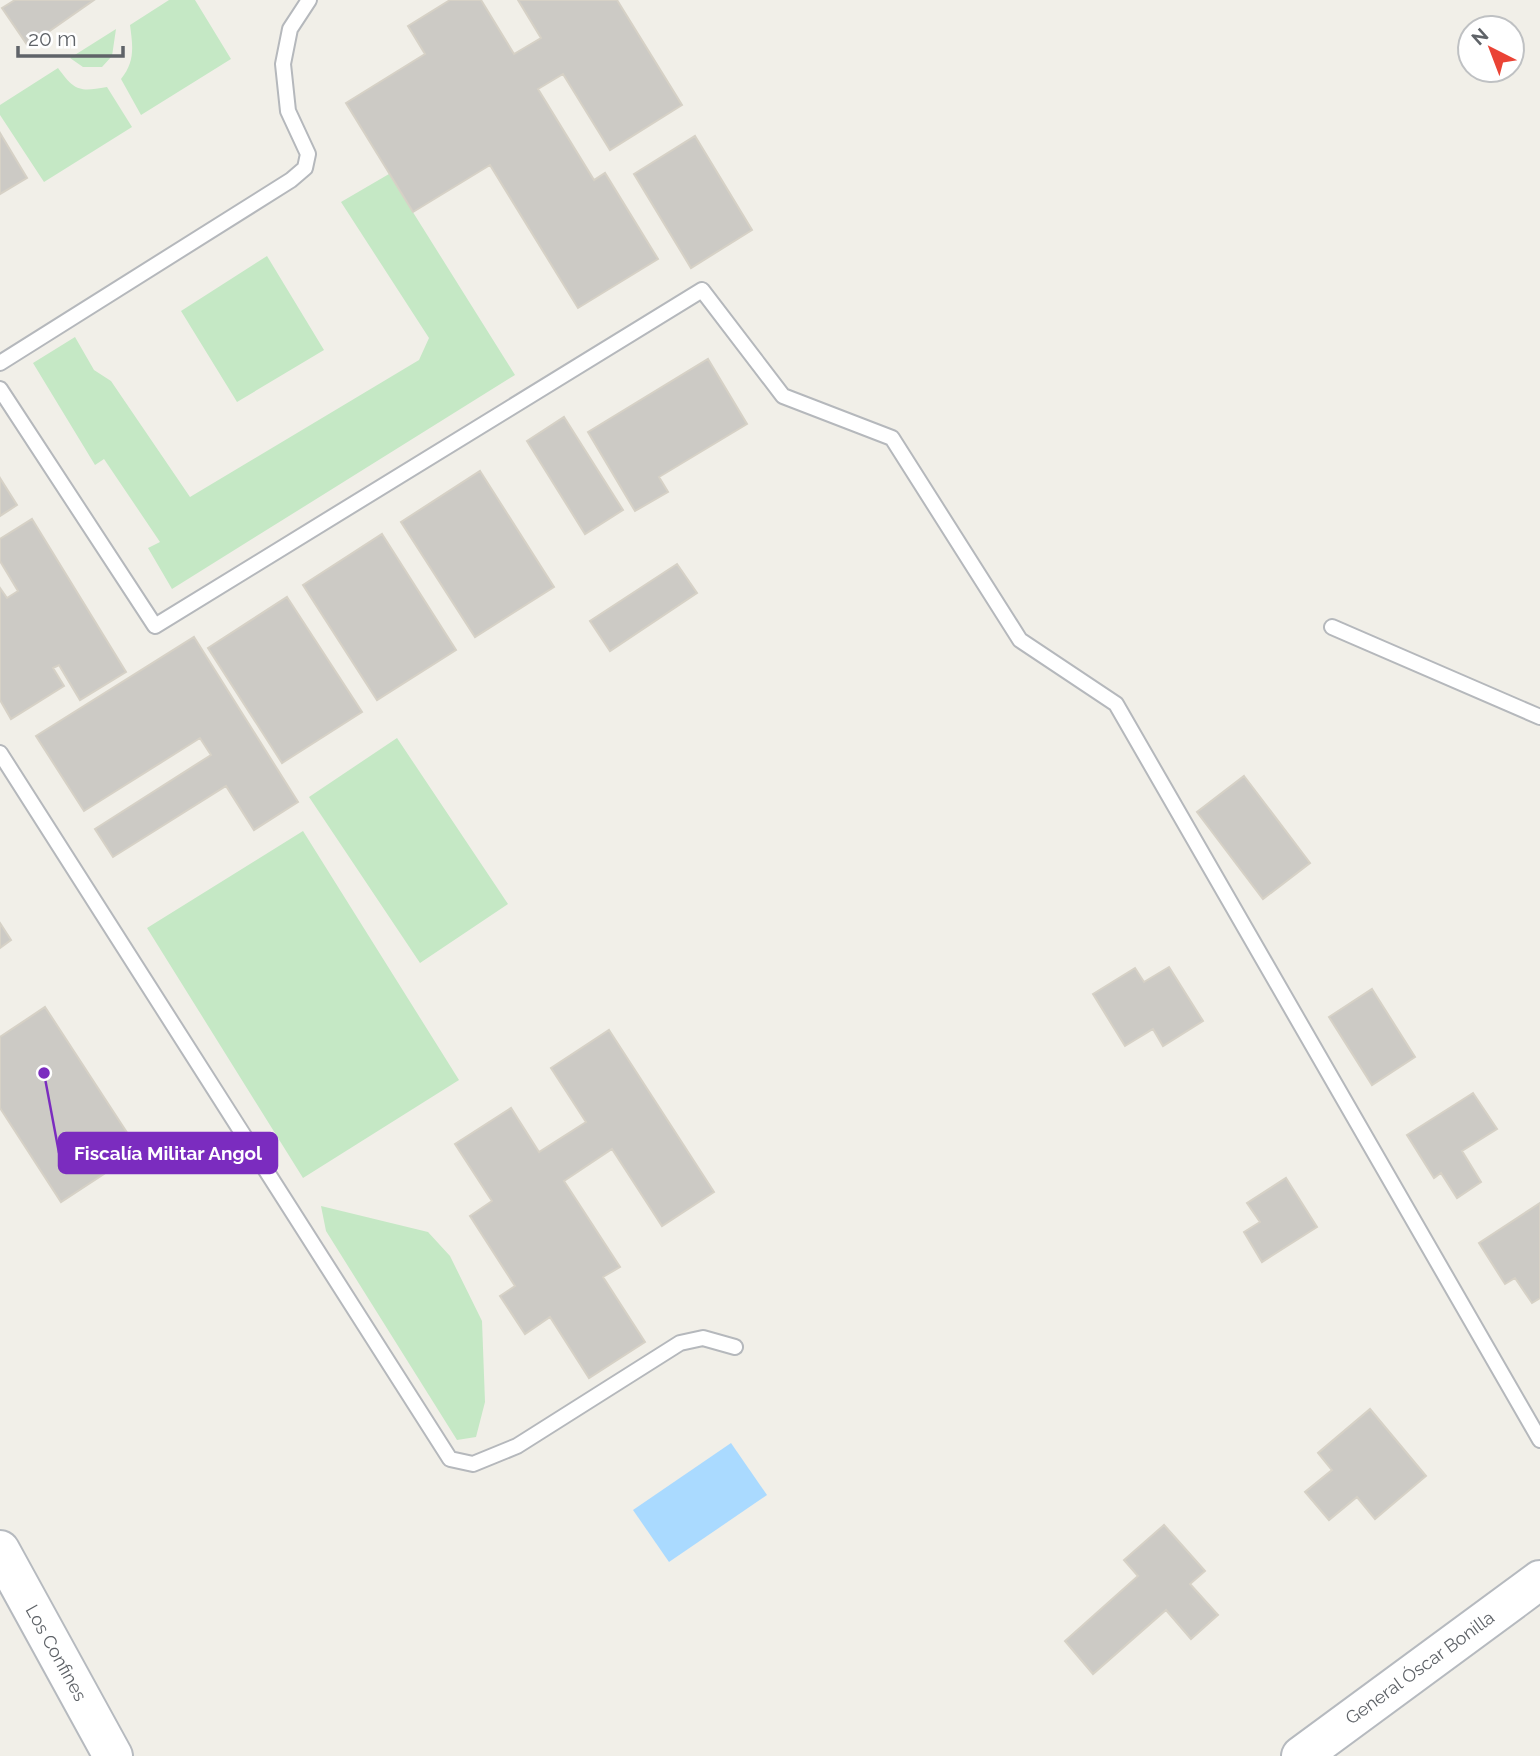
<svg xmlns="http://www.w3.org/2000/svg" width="1540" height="1756" font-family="Raleway,sans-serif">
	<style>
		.green { fill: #c5e8c5 }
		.water { fill: #aadaff }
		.building { fill: #cccac5; stroke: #d6d1c6; stroke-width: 2 }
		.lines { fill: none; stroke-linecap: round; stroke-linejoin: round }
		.service-casing { stroke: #b5b8bc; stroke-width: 18 }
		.secondary-casing { stroke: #b6babf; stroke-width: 42 }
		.service { stroke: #fff; stroke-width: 14 }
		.secondary { stroke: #fff; stroke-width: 38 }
		.labels { text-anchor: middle; stroke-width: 6; stroke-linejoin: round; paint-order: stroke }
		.street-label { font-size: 18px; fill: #5f6368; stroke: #fff }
		.leader { fill: none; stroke: #7b2cbf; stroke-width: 2.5 }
		.callout-dot { fill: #7b2cbf; stroke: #fff; stroke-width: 2.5 }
		.callout { fill: #7b2cbf; stroke: #7b2cbf; stroke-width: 2.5 }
		.callout-label { font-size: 19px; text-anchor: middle; font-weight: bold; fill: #fff }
	</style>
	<rect width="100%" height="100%" fill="#f1efe8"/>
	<path class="green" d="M169,0H195L231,59L141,115L121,79C135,62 133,47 130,25Z
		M116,29L112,56L102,67H83L70,58Z
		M58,68C75,91 79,92 107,87L132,127L44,182L0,115V105Z
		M389,174L515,375L172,589L148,548L160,542L104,459L95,465L33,363L75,337L94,370L111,381L190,497L419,360L429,338L341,202Z
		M267,256L324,350L237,402L181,311Z
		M397,738L508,904L420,963L309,797Z
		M303,831L459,1080L303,1178L147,928Z
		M321,1206L428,1232L450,1256L482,1321L485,1402L476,1437L457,1440L326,1231Z"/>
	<path class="water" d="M731,1443L767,1495L669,1562L633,1510Z"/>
	<path class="building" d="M15,0H94L28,46L2,8Z
		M450,0H481L514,54L541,38L518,0H617L682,105L610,150L563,74L538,89L594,180L605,173L658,259L578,308L490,165L413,212L346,103L425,54L408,26Z
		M0,133L27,178L0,194Z
		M695,136L752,230L691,268L634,174Z
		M708,359L747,424L659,477L668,492L635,511L588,432Z
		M564,417L623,510L585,534L527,441Z
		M480,471L554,587L475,637L401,522Z
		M0,478L17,505L0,516Z
		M32,519L126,672L80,700L59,665L53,668L64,686L11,719L0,700V588L7,598L18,591L0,561V539Z
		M382,534L456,650L377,700L303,585Z
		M677,564L697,593L610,651L590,621Z
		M287,597L362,712L282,763L208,648Z
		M194,637L298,802L254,830L226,786L113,857L95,829L211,755L200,738L84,811L36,736Z
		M1244,776L1310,863L1263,899L1197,812Z
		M0,923L11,940L0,948Z
		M1169,967L1203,1021L1163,1046L1153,1029L1125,1046L1093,994L1135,968L1144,982Z
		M1372,989L1415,1057L1372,1085L1329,1017Z
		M45,1007L139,1151L61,1202L0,1108V1037Z
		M609,1030L714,1192L662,1226L612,1149L564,1181L620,1267L603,1277L645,1342L589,1378L550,1317L525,1334L500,1296L515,1286L470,1216L492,1201L455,1144L511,1108L539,1152L586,1122L551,1068Z
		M1473,1093L1497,1129L1462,1151L1481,1182L1457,1198L1441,1173L1434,1178L1407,1135Z
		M1286,1178L1317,1227L1262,1262L1244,1232L1260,1222L1247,1203Z
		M1540,1203V1298L1532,1303L1515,1278L1505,1284L1479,1243Z
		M1370,1409L1426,1476L1375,1519L1357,1497L1329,1520L1305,1492L1332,1470L1318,1453Z
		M1164,1525L1205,1571L1190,1584L1218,1615L1191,1639L1166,1610L1093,1674L1065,1641L1138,1576L1124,1560Z"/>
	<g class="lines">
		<defs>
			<path id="service" d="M0,363L291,180L305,168L308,154L288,111L283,64L290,29L309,0
				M0,389L155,626L702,290L783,396L892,438L1020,640L1116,704L1540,1440
				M1332,627L1540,717
				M0,753L450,1459L473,1464L517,1446L680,1343L703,1338L735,1347"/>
			<path id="secondary" d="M0,1550L113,1756
				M1301,1756L1540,1580"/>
		</defs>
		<use href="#service" class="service-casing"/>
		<use href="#secondary" class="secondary-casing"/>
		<use href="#service" class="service"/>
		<use href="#secondary" class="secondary"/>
	</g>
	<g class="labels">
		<g class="street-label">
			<text transform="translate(56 1653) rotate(61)" y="6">Los Confines</text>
			<text transform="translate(1420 1668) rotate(-36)" y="6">General Óscar Bonilla</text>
		</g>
	</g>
	<path class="leader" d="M44 1073L59 1153"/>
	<circle class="callout-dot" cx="44" cy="1073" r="7"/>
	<rect class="callout" x="59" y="1133" width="218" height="40" rx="7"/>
	<g class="callout-label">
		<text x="168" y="1160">Fiscalía Militar Angol</text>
	</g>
	<g transform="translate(1491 49) rotate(318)"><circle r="33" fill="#ffffff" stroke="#bfc1c3" stroke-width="2"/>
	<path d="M0-5L12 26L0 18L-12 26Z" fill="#ea4335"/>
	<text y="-10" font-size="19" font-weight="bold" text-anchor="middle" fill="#5f6368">N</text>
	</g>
	<path d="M18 46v10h105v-10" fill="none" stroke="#5f6368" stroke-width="3.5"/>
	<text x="28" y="46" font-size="21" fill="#5f6368" stroke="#ffffff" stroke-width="5" paint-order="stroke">20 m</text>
</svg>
